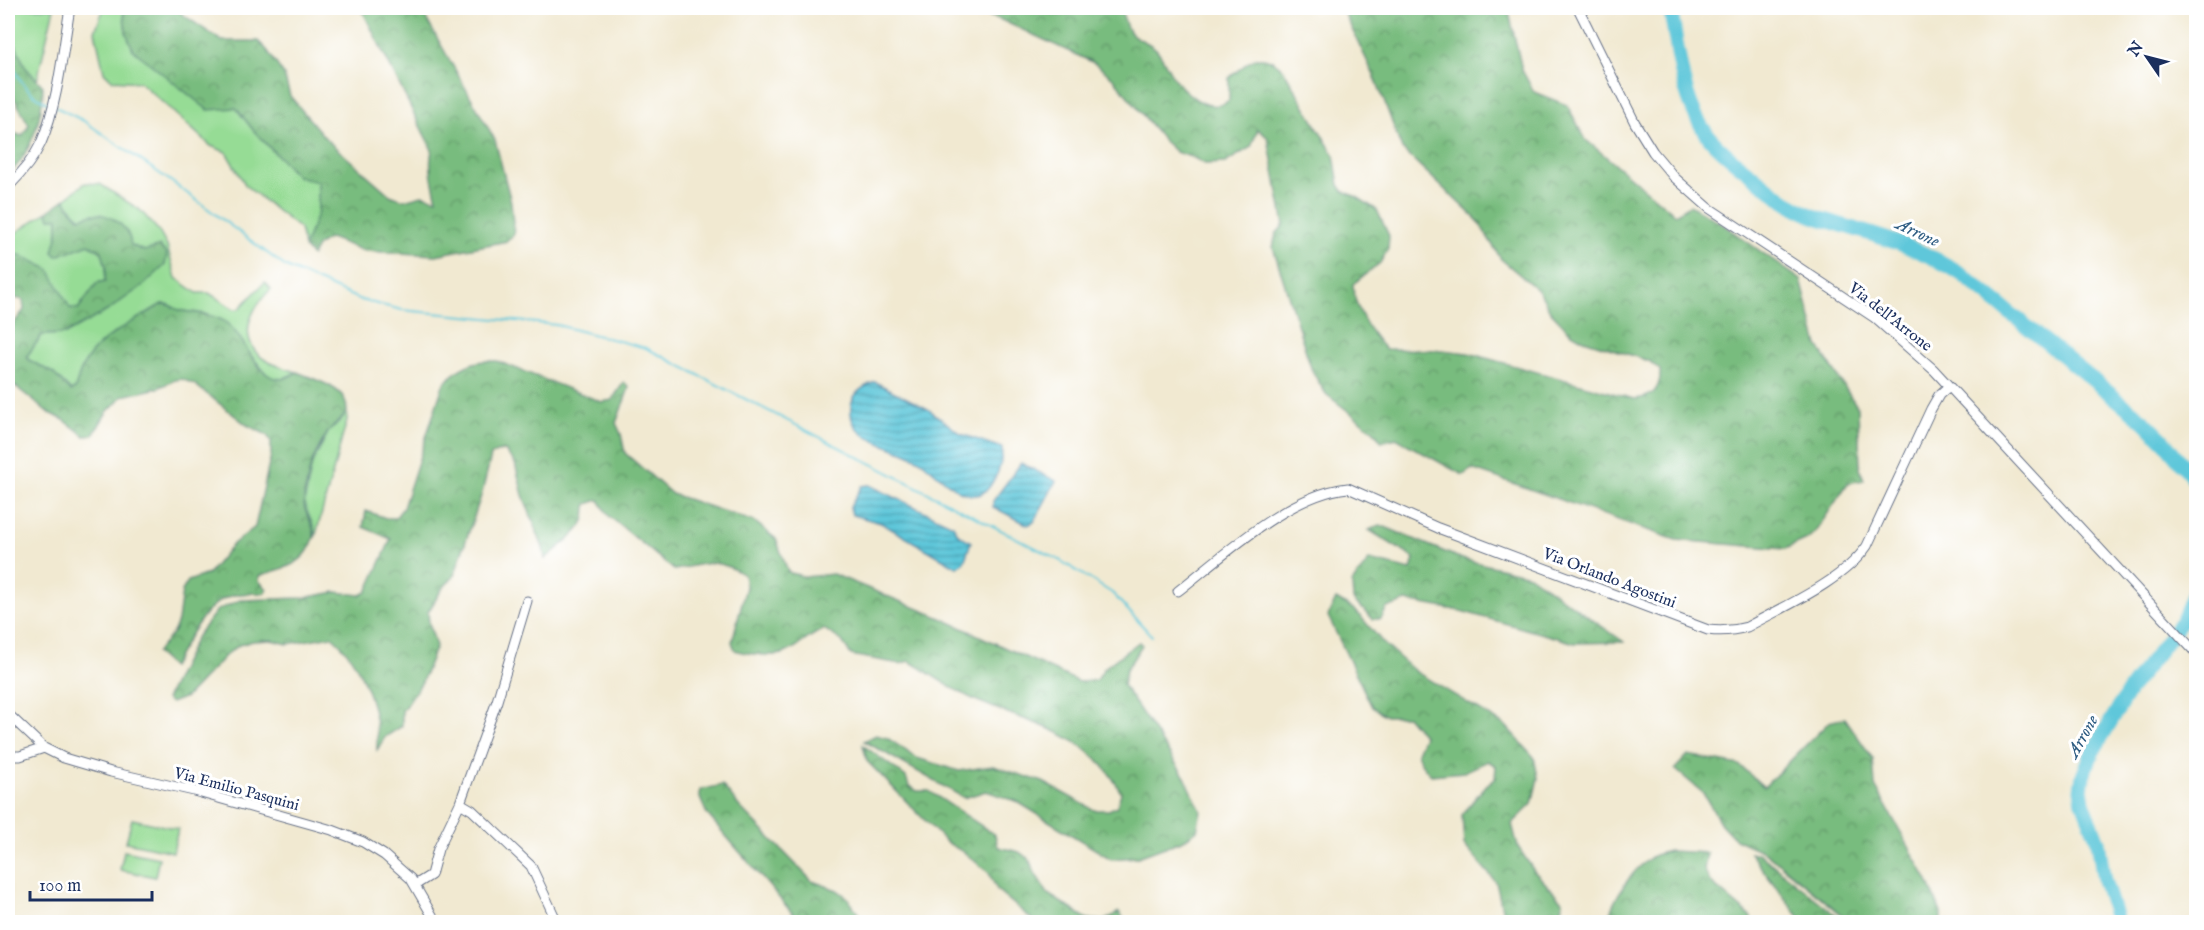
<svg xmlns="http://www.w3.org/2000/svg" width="2204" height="930" font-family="'IM FELL English',serif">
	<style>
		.grass { fill: #96dc95; stroke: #58867a; stroke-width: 1.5 }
		.forest { fill: url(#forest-crowns); stroke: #4a766e; stroke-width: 1.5 }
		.water { fill: url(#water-rules); stroke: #3c7b9c; stroke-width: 1.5 }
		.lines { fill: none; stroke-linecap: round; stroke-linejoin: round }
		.stream { stroke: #5ec7da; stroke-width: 2 }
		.river { stroke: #5ec7da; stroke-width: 15 }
		.minor-casing { stroke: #667086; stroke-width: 11 }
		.minor { stroke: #fff; stroke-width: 9 }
		.labels { text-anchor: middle; stroke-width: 6; stroke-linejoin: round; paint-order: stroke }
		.street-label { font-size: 16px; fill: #1b2f5e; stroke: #fff }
		.water-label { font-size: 18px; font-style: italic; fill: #2f5d83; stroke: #fff }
	</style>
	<defs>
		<pattern id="forest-crowns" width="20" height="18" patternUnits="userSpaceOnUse" patternTransform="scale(1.5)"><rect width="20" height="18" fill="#78bc7e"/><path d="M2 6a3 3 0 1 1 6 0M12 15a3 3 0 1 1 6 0" fill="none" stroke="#62996a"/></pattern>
		<pattern id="water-rules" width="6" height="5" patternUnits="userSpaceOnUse" patternTransform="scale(1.5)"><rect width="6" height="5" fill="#5ec7da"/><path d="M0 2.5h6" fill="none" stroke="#4da2b4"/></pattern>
	</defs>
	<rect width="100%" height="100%" fill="#fff"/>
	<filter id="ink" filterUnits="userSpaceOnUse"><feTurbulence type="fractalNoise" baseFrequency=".0167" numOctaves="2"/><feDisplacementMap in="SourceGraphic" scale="12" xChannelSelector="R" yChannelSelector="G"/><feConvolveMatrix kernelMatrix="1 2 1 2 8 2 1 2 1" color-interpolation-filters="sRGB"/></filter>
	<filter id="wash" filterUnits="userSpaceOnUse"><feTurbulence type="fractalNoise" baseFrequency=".008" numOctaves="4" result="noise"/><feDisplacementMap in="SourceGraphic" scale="24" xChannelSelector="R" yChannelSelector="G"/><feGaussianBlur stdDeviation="1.35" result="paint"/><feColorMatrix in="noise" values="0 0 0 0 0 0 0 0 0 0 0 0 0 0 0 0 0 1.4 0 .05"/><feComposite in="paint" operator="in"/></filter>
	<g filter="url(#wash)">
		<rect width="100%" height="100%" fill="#f1e9d1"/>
		<path class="grass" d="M8,8H54L37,80L26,68L8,29Z
			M104,8H123L126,32L236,108L254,131L297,176L318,182V212L304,247L300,229L246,186L226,152L211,146L140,82L112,80L104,72L95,31Z
			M85,183L100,184L140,210L158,230L167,246L176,278L197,293H209L234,309H239L265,282L271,289C255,305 239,328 255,351C264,363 284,368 297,372L282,379L269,377L255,360L205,314L178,310L168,304H162C137,320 105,334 88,358C81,367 78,378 75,389L71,391L53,373L29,360L27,356L42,335L65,334L73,329L144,251C119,238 78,226 65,199Z
			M47,212L50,218L58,217L57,256L89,244L102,252L106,267L105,281L97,283L78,309L70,308L20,255L8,254V238Z
			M347,411V420L315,538L314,528L304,504L312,464L330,429L339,423Z
			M132,819L178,829L173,852L126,842Z
			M124,851L159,858L155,877L120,870Z"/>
		<path class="forest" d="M123,8H179L182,14L222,41H258L267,50L284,75L290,96L327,140L390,195L404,200L422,195L437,199C433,184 428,166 432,150L361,8H420L495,140L511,202L514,234L507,241L436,255L364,251L330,238L318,245L312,256L304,247L318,212V182L297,176L254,131L236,108L208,110L133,50L126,32Z
			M961,8H1039C1052,16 1067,18 1079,8H1118C1126,15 1123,24 1130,32C1137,40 1150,42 1157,50C1165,60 1169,73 1177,82C1189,96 1212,115 1229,100V78C1250,61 1259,47 1283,69L1334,155L1339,185L1343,191L1357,197L1377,210L1389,236L1388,249L1380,263L1353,284C1353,306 1370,333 1385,349L1441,350L1468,353L1634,399C1653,398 1661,389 1660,370L1649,361L1584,340L1570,332L1550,311L1539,291L1501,259L1478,221L1402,149L1377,82L1342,8H1508L1522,70L1534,92L1567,105L1586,140L1675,214L1690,205L1719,222L1801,280L1818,346L1858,408L1860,468L1864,480L1848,483L1816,531L1807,539L1785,549L1676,540L1472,469L1463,475L1396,438L1382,442L1374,431L1326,394L1312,371L1273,247L1276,234L1284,225L1268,138L1258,129L1251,147L1225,163L1205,164L1194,158L1176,152L1164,141L1113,78L1094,63L999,19Z
			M8,29L26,68L43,86C43,117 31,154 8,175V131L22,136L29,125L8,87Z
			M65,199L70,208L79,218C84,217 89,215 93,214C111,213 130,227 131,245L144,251L160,246L167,254L165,265L145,284L107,311L65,334L42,335L27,356L29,360L53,373L71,391L75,389C78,378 81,367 88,358C105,334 137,320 162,304C170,303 175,310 183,311C196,313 212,314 224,321C244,333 256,379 280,379C286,379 292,375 297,372C311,378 343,387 346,403C350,418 334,422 328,432C322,442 315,454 311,465C309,473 303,498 304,505C309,526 322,530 307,552C297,567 276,570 259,576V581L267,589L265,593C251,593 235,593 223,599C202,610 183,647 172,667L156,653L174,631L178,621L182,591L188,581L208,574L233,544L255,527L271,455V442L267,435L247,425L194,384L182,379L175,380L158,388L123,396L107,412L93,435L85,436L64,420L49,413L10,382L8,377V331L24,310L23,300L16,298L8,303V254L20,255L49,269L70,308L78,309L97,283L105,281L106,267L102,252L89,244L57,256L53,252L58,233V218H50L47,212Z
			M484,361H497L602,402L612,400L624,382L629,388L616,423L621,434L625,453L672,494L755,522L776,539L788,572L805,577L833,574L941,618L1079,682L1097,680L1104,668L1139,642L1142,645L1126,670L1123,685L1185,777L1201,811L1197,830L1184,840L1138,857L1111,859L1016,801L986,791L964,798L864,741L876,735L887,738L917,758L959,771L993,766L1043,782L1094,810H1109L1117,806L1121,793C1089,728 1026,725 969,697C948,687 929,673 909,661L900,664L851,655L842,641L824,629C810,635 800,646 787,652C776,658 747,654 735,650L732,642L746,587L744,575C715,556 705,564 674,570L609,516L599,500L587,504C585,509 586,513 585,518C581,533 556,549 545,559L543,548L523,495L515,463L505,451L496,452L491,456L482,493L454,576L442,589L428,612L429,623L436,646L422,682L402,711V726L385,737L377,750C376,744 378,741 377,736C376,702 357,656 331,636L288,644L271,640L253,641L239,645L226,655L186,697L171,703L166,699L197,636L217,610L240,600L302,598L336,592L360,595L367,592L391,539L363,527L366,511L386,518H395L403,508L443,385C454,371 467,363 484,361Z
			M1380,525L1462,559L1529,575L1624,642L1575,643L1461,611L1406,601L1387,608L1381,619H1373L1353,600L1352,583L1369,560L1411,570L1414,558L1369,530Z
			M1336,599L1355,610L1384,644L1416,672L1506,726L1534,757L1538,778L1532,804L1512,824L1518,847L1534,871L1563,902L1557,922H1515L1503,913L1496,882L1464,845L1462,815L1484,787L1495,778L1496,766L1488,761L1464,772L1431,775L1420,762L1417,752L1424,736L1407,716H1386L1372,707L1328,616Z
			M1845,718L1873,759L1875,786L1928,881L1941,913V922H1851L1766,853L1735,839L1721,824L1703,793L1675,769L1688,755L1739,765L1764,787L1829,722Z
			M863,745L906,777L909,786L917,791H929L995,835L998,847L1019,852L1029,859L1035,873L1048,894L1087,919L1104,921L1119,912L1126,922H1035L997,890L989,873L965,853L946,842L867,761Z
			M722,785L739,806L812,881L837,890L847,897L864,922H800L707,814L700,798V790Z
			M1669,851L1707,853L1704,869L1710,882L1750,916L1753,922H1607C1613,899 1630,872 1650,858C1655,854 1663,853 1669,851Z
			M1750,853H1758L1845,922H1803Z"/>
		<path class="water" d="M875,382L928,409L961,434L1002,448C1002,464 999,473 990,486C971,513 938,473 921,461C898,445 847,443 851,407C852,393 864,386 875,382Z
			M1021,463L1056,481L1034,522L1028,525L993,507V501Z
			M869,485L953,525L958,534L971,542L964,562L957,567L881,523L852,515L850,507L862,486Z"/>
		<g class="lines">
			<path class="stream" d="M8,58C22,83 24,91 51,105
				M56,107L84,121L172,182L286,267L361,300L402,310L557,325L646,348L1061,561L1112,593L1152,636"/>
			<path class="river" d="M1670,8C1679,51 1681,102 1709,137C1723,154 1741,166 1757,179C1777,195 1795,210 1819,218C1871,235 1916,244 1963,275L2145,422L2162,439L2196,481
				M2117,922L2104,880L2098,841L2083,802L2081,789L2083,776L2092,753L2130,689L2184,618L2196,587"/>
		</g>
	</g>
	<g filter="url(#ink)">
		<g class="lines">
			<defs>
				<path id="minor" d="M1578,8L1635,123L1653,152L1674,177L1709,208L1875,318L1934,370L2196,653
					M8,187C21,174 33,160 41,143C58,104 63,49 70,8
					M1178,591C1224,555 1289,494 1348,488L1438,528L1708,630C1723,632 1733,631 1747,627C1785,606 1843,581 1867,546L1931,409L1939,395L1949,386
					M8,714L44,748L64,758L111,772L194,791L332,830L363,842L384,855L411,879L436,922
					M8,756H20L44,748
					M460,803L472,810L531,866L557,922
					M415,885L431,875L438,849L460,803L497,701L527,601"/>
			</defs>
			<use href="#minor" class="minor-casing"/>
			<use href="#minor" class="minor"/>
		</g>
	</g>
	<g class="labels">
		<g class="street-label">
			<text transform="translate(1891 316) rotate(38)" y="6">Via dell'Arrone</text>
			<text transform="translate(1610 577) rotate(21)" y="6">Via Orlando Agostini</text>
			<text transform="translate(237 788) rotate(15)" y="6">Via Emilio Pasquini</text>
		</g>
		<g class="water-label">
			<text transform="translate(1918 232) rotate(25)" y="6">Arrone</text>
			<text transform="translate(2082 736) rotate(-61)" y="6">Arrone</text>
		</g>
	</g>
	<rect width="2204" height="930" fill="none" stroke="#fff" stroke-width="30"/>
	<g transform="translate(2147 57) rotate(305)" stroke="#ffffff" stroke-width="4.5" paint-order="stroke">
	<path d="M0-4.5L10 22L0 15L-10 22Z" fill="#1b2f5e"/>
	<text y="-9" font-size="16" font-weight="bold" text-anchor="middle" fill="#1b2f5e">N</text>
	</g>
	<path d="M30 891v9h122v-9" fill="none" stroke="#1b2f5e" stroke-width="3"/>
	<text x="39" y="891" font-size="18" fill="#1b2f5e" stroke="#ffffff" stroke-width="4.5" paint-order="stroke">100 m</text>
</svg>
